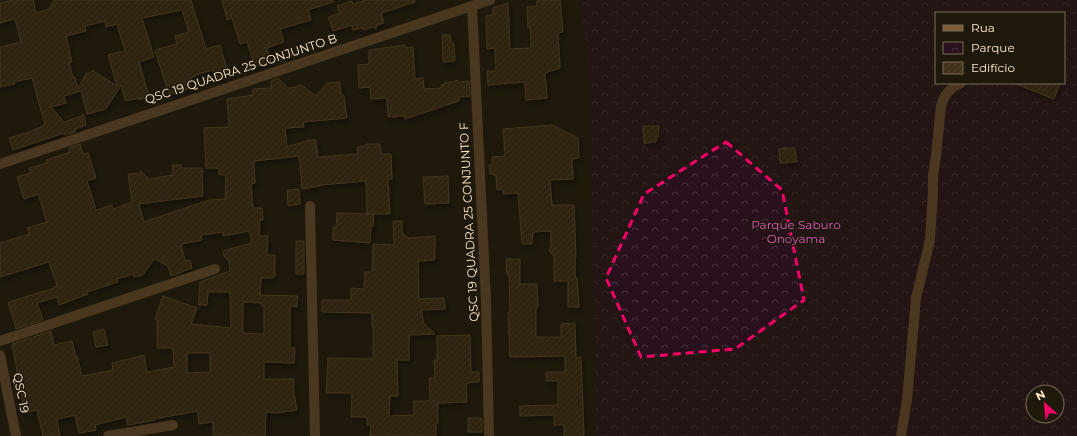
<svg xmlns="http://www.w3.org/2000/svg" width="1077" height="436" font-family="Montserrat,sans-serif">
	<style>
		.park { fill: url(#park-crowns); fill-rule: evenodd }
		.building { fill: url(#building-hatch); stroke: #6b572b; fill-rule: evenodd; filter: url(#shadow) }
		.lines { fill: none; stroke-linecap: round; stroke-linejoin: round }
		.minor { stroke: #7e5c38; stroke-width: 10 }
		.marked { fill: none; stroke: #f30266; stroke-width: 3; stroke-dasharray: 8 5; stroke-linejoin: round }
		.labels { text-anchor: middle; stroke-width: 3; stroke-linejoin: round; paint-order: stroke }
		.street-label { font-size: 12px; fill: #ffeacb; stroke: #1f190c }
		.park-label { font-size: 12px; fill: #dd58be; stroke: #1f190c }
	</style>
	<defs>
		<pattern id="park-crowns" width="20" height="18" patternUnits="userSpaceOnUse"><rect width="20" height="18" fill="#29101d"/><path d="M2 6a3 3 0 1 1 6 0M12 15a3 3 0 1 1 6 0" fill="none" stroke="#49333c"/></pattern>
		<pattern id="building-hatch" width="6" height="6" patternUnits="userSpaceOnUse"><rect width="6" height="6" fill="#403319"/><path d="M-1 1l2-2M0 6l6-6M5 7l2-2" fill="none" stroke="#53472e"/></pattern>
		<filter id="shadow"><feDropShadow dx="2" dy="3.5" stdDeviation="2" flood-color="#0009"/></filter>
	</defs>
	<rect width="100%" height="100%" fill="#1f190c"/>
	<path class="park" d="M580,0H1077V436H596L589,74ZM936,13H1064V83H936ZM1033,392H1057V416H1033Z"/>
	<path class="building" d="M13,0H33L36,13L49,9L54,0H191L206,49L220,45L228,73L215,80L213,70L198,74L188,80L191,88L169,95L155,50L177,44L175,36L189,32L182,10L142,18L154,57L139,62L149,96L139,100V98L125,101L121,85L106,109L87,114L81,91L64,96L66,103L51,107L64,122L84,115L86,125L75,129V132L65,135L64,133L13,150L9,138L32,131L45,125L32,78L14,82L15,84L0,87V47L21,42L15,19L0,23V3ZM105,21L106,27L117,24L125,51L108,55L117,86L93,71L86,74L78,88L75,77L73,78L69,62H72L66,36L86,31L85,26Z
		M222,0H332L333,2L308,10L311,20L280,29L284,42L267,48L271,62L255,67L247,42L240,44L232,18L227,20Z
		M365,0H415V2L381,13L384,23L377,25L376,29L373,27L363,30V28L353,30L352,25L333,31L328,17L340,13L337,6L352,1L353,4Z
		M537,0H560L563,32L558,33L560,68L545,73L547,98L526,100L525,82L488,85L487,71H496L495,48L487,49L486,16L493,15V8L508,3L510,49L531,48L530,27L528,28L527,7L537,6Z
		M442,35H450L451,41L454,44L455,61L443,62Z
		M405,45V48L413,47L415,79L423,78L424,89L441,88V85H444V83L452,82L457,80L458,82L469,81L470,96L459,97V101L405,119V116L388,117L387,98L371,99L370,87L359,88L358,65L369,64V50Z
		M278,78L288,88L297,87L300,84L316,96L327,83L340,82L341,94L344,96L345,105L347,118L303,122L304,127L285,128L287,147L309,140H316L318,157L358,154L357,147L366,146V144H380L381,154H391L392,179H388L390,214H367L366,181L320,185V186L302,189L299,156L254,161L255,183L251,184L253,208H262L263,220H260L259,236H268L267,255H275V276L273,277V278H261L260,295L298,296L297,307L290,306V348H295L294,363L264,362V379H294V393L297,410L276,413L266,412L265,436H213V422L199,424L198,411L154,419L155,420L128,425L126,417L95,425L96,430L79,433L75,415L57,419L60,436H43L37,410L25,413L12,344L51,331L54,345L72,341L76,357L77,356L82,376L113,370L112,363L144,355L147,372L174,367L173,348H157V320L155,319L163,296L197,308L191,324L231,328L230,292H208L207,305H198L200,282L230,271L229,262L224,256L223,251L252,243L249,231L223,236V232L201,235L202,240L181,244L185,261L190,260L192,268L171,276L168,266L154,259L143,275L134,277L133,274L117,279L118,282L87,292L88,294L59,305L57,297L37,303L43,320L16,329L8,303L9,302L54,288L53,287L57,286L49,262L0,277V243L29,234L27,228L47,222L38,194L24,199L17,177L31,173L29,168L47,163L46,160L70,152L69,148L80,144L83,154L88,153L96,178L87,181L96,210L112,205L113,209L132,202L128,174L139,173L141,171L149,179L173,175L172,165H181V168H202L203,196L139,204L144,222L209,200L225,199L226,175H219V168H206L204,128L229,127L227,99L253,95V89L271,88V81ZM243,302L262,303V306H264V334L243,333ZM187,353H210V372L187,373Z
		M1014,83H1060L1054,99Z
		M552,125L578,138L579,158L572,159L573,179L550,180L552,205H574L576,257H575V278H577L579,307H568V281H554V256L550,252L551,231L533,232L532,244H522L518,193L503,194L502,189L497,190L496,175L490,174L489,165H492V157L505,156L503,129Z
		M643,126H659L658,137H656V142L644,143Z
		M795,148L797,162L780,163L779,149Z
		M448,176L449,203L425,204L423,177Z
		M299,189L300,204L288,206L287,190Z
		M337,213L374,214L373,226H371L370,243L333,240V227L336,228Z
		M393,221H402V233L408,238L435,236V260L418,261L419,299L444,298L445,309L422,310L423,322L435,334L409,335V360H397L398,396H390L389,416L414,415V401H430L429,378H435L434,360H437V336L470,335L471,372H479V382L466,383L467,402L438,403V423L436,424V436H370L371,425H367V417H351L352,393H326L328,358L373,359V327L372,326V313L322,312V300H351V288L364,289L365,272H372L373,244L394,245Z
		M296,241H304V274H296Z
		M506,259H520V284H537L538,307H536V337H561V324L575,323L576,358L581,357L584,435L583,436H564V425H554V415L520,416V406L558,405V381H546V372H565V356L510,357L508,312H510L509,275H507Z
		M104,329L108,345L96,347L93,332Z
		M468,418H482V432H468Z"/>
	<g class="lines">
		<path class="minor" d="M472,6L486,301L489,436
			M0,164L490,0
			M310,206L315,436
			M0,341L215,269
			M0,355L16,436
			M108,436L173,425
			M901,436L907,400L916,298L930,240L933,192V176L936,156L941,106C944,95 950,87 961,83"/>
	</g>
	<path d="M0 0H1077V436H0ZM726,142L782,190L804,300L735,349L641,357L606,278L644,194Z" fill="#1f190c" fill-opacity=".55" fill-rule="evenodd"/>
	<path class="marked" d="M726,142L782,190L804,300L735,349L641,357L606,278L644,194Z"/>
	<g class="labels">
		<g class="street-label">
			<text transform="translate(241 69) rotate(-18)" y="4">QSC 19 QUADRA 25 CONJUNTO B</text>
			<text transform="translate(469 222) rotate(-93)" y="4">QSC 19 QUADRA 25 CONJUNTO F</text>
			<text transform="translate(21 393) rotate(79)" y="4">QSC 19</text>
		</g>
		<g class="park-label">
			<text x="796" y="229">Parque Saburo<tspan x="796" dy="14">Onoyama</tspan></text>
		</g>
	</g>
	<rect x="935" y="12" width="130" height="72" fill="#1f190c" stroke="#796d58"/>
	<rect x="943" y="25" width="20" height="6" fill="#7e5c38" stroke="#796d58"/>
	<text x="971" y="32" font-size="12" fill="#ffeacb">Rua</text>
	<rect x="943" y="42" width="20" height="12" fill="url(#park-crowns)" stroke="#796d58"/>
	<text x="971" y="52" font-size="12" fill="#ffeacb">Parque</text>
	<rect x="943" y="62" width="20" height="12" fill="url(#building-hatch)" stroke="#796d58"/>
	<text x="971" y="72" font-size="12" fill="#ffeacb">Edifício</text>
	<g transform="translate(1045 404) rotate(333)"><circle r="19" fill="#1f190c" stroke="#796d58"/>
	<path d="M0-3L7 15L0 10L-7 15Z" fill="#f30266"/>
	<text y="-6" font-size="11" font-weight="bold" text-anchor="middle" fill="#ffeacb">N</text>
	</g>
</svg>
